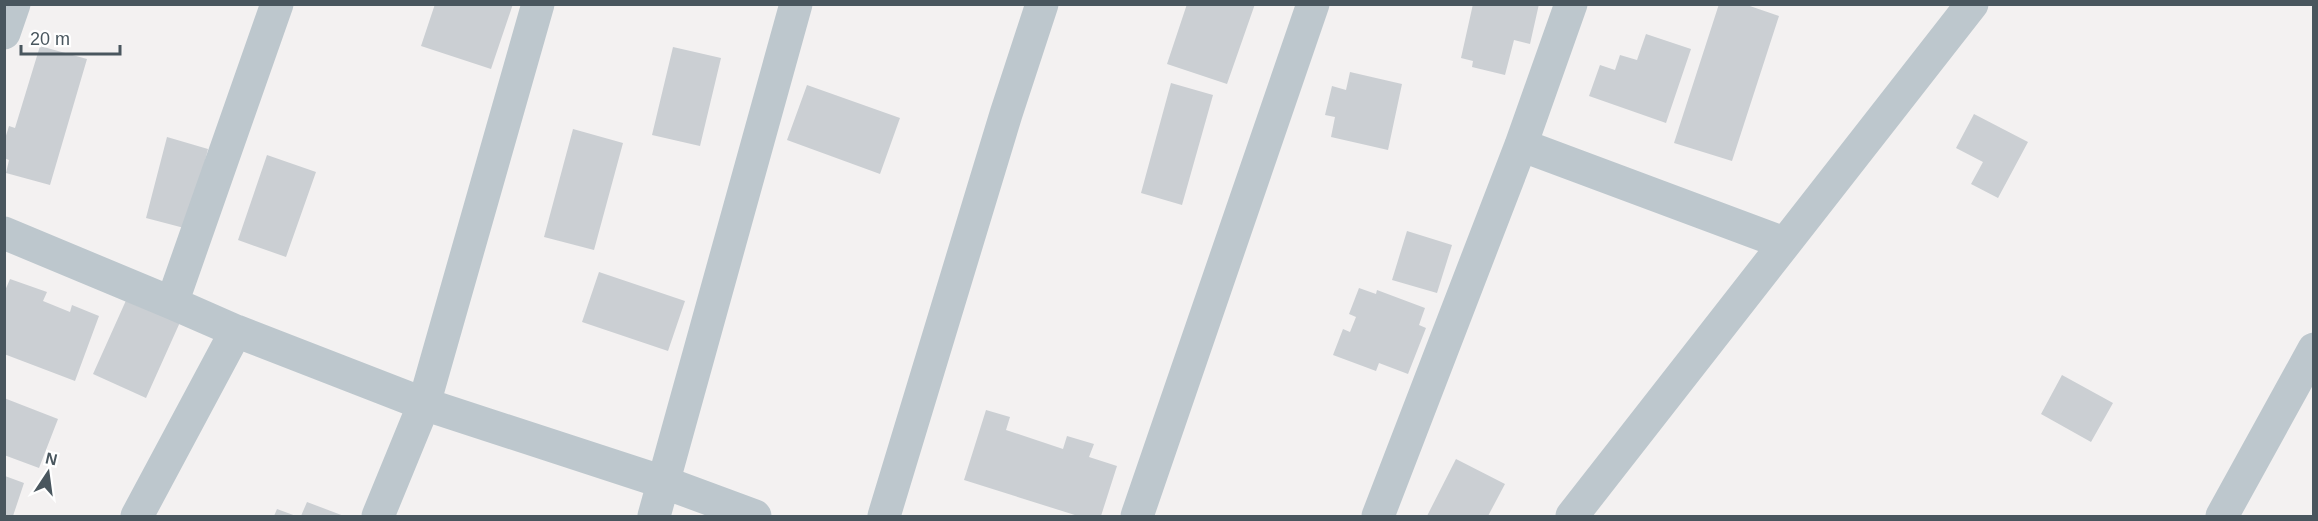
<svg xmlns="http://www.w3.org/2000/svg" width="2318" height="521" font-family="Arial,sans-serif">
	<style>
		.building { fill: #cbcfd3 }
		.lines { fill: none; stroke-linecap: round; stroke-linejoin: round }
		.minor { stroke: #bdc7cd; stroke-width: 33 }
	</style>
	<rect width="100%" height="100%" fill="#f3f1f1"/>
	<path class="building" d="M435,4H513L491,69L421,46Z
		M1187,4H1255L1227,84L1167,64Z
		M1473,4H1539L1530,44L1514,40L1505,75L1472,67L1473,61L1461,58Z
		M1719,4H1744L1779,16L1732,161L1674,143Z
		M1646,34L1691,49L1666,123L1589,96L1600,65L1615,70L1620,55L1637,60Z
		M40,46L87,59L50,185L6,173L9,160L4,158V142L9,126L15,128Z
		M673,47L721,58L700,146L652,135Z
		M1350,72L1402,84L1388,150L1331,137L1335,117L1325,115L1332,86L1346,90Z
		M1171,83L1213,95L1182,205L1141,193Z
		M807,85L900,118L880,174L787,140Z
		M1974,114L2028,142L1998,198L1971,184L1983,162L1956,148Z
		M573,129L623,143L594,250L544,237Z
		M167,137L208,149L188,229L146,218Z
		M267,155L316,172L286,257L238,240Z
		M1407,231L1452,245L1437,293L1392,280Z
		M599,272L685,301L668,351L582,322Z
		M10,279L47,292L43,301L70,312L72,305L99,316L75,381L4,354V293Z
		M1359,288L1376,294L1377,290L1425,308L1419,325L1426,328L1408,374L1379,363L1376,371L1333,355L1343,329L1350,332L1356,317L1349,314Z
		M128,296L181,320L146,398L93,374Z
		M2062,375L2113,403L2091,442L2041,414Z
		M4,398L58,419L39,468L4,455Z
		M986,410L1010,417L1006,430L1063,449L1067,436L1094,444L1089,457L1117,466L1101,516H1078L964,480Z
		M1456,459L1505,484L1488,516H1427Z
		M5,476L24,483L13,516H5Z
		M307,502L344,516H301Z
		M277,509L296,516H274Z"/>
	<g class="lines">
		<path class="minor" d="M4,33L14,4
			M1521,145L1784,243
			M4,233L172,303L236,331L424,404L663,482L755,516
			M172,303L277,4
			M137,516L236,331
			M378,516L424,404L538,4
			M654,516L796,4
			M884,516L1006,114L1042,4
			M1137,516L1313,4
			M1378,516L1521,145L1571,4
			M1572,516L1972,4
			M2222,516L2314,349"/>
	</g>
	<rect width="2318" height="521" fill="none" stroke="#49565e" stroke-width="12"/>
	<g transform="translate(48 473) rotate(13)" stroke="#ffffff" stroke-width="4.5" paint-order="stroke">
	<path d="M0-4.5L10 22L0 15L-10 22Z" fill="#49565e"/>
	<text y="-9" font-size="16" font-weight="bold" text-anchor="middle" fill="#49565e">N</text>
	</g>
	<path d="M21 45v9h99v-9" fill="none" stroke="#49565e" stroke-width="3"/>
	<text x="30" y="45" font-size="18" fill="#49565e" stroke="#ffffff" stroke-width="4.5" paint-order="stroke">20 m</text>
</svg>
